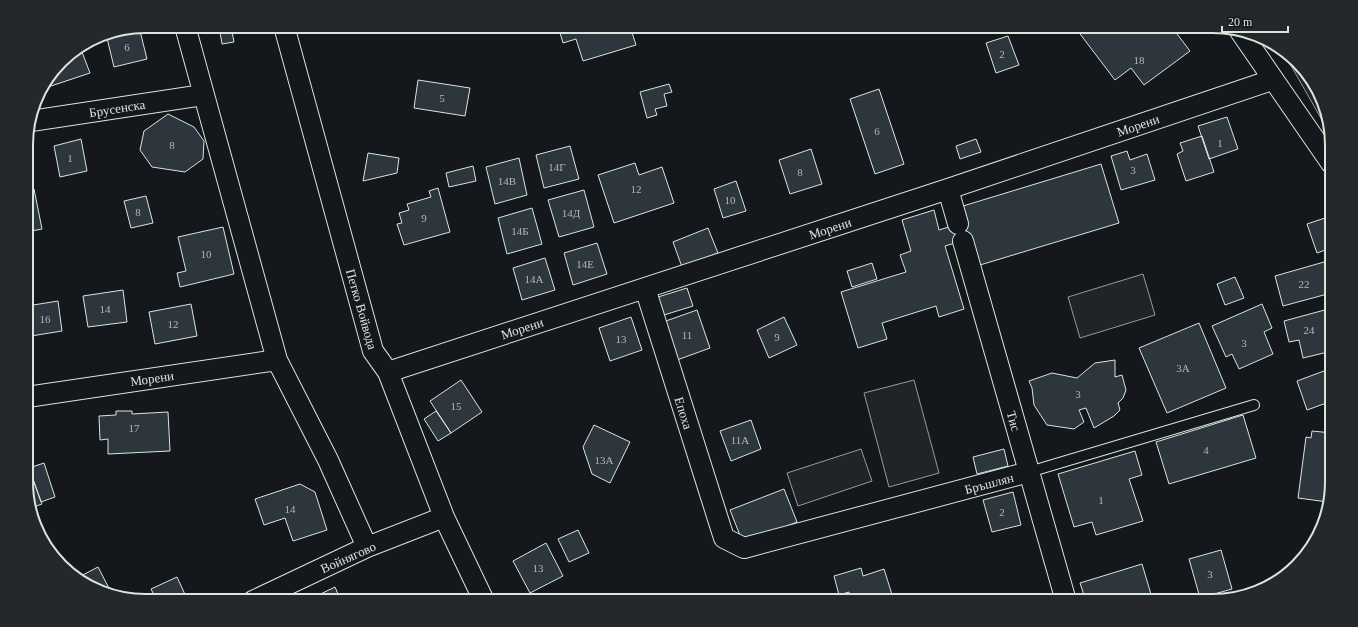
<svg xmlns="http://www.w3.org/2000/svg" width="1358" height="627" font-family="'Times New Roman',serif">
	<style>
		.green { fill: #202428; stroke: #939e99 }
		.building { fill: #2c363c; stroke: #d8e6dc }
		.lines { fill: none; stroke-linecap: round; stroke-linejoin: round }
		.lane-casing { stroke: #d8e6dc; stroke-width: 12 }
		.street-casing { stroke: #d8e6dc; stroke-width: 22 }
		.lane { stroke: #14181c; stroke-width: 10 }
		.street { stroke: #14181c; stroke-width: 20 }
		.labels { text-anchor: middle; stroke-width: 3; stroke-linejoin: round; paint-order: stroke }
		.number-label { font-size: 11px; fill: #adbab4 }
		.street-label { font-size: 13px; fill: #d8e6dc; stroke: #14181c }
		.rim { fill: none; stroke: #d8e6dc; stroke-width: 2 }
	</style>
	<rect width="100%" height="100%" fill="#14181c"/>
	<path class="green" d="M1285,55L1308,73L1331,130V136Z
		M1143,274L1155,315L1080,338L1068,297Z
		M914,380L939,473L889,487L864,393Z
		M861,449L872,481L798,506L787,473Z"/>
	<path class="building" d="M219,26H231L234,42L222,44Z
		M558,26H630L636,45L583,61L576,39L563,43Z
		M1074,26H1171L1190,51L1144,85L1131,68L1115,80Z
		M139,27L147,59L114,67L106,34Z
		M1008,36L1019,65L996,73L986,43Z
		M85,44L87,50L82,52L90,73L45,88L44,85L66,56Z
		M418,80L470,88L465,116L414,108Z
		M669,84L672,92L664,94L667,106L655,109L657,115L647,118L640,92Z
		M879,89L904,164L875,174L850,99Z
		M168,114L194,127L204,141L203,159L185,172L152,167L140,150L144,131Z
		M1227,117L1238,149L1209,159L1198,126Z
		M1202,136L1214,172L1186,181L1177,154L1183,151L1180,143Z
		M81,139L87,171L60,177L54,146Z
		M976,139L981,152L960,159L956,146Z
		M570,146L579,179L544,188L536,155Z
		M811,149L822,184L790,194L779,160Z
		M1127,151L1130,160L1147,154L1155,180L1121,190L1111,156Z
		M368,153L399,158L397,173L363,181Z
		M519,158L527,195L495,204L486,167Z
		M635,163L639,175L662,167L674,203L614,223L598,175Z
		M1101,164L1119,223L980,265L972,238L945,246L964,309L939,317L936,306L882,323L887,339L858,348L841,292L906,272L900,255L911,251L902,220L934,210L939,230L968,221L963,206Z
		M473,166L476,181L449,187L446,173Z
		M736,181L746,211L723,218L714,189Z
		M438,188L450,232L404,245L397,224L402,223L399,213L409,210L407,204L431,197L429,191Z
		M34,189L42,229L26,232V191Z
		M584,190L594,227L559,237L548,200Z
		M146,196L153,223L131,228L124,201Z
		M532,208L542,244L507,254L498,218Z
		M1328,217L1331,227V248L1317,253L1307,224Z
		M223,227L234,274L180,287L177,273L186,271L178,237Z
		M708,228L718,253L682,267L673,242Z
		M597,243L607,274L573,285L564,253Z
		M545,258L555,290L522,300L513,268Z
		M1331,260V293L1283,306L1275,276Z
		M872,263L877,279L852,287L847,271Z
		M1235,277L1244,298L1225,305L1217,284Z
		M687,288L693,306L664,315L658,297Z
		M123,290L127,322L88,327L83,296Z
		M58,301L62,331L31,336L27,306Z
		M191,304L197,336L155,344L149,312Z
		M1262,304L1272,328L1264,332L1273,354L1239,369L1232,354L1226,357L1212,326Z
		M1332,308V351L1303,358L1299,340L1289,342L1284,321Z
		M697,310L710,348L677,360L663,322Z
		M631,317L642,350L610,361L599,328Z
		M784,317L797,345L769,358L757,330Z
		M1199,323L1226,388L1167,413L1139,348Z
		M1115,360V377L1122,375L1126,390L1123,398L1118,403L1120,410L1114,416L1094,428L1086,408L1079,410L1084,422L1074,429L1047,425L1034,405L1032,388L1029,381L1052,373L1077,378L1095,363Z
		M1332,368V401L1307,410L1297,381Z
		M461,380L482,412L451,433L430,401Z
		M116,411H132V414L168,412L170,451L108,454V439L100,440L99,416L116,415Z
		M436,411L451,433L438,441L424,419Z
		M1243,415L1256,458L1169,484L1156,442Z
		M751,420L761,449L731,461L720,431Z
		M594,425L630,442L610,483L592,474L583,447Z
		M1312,431L1332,433V482L1328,502L1298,498L1306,437L1311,438Z
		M1004,449L1008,466L977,474L973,457Z
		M1135,451L1142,475L1129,479L1143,521L1096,535L1092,522L1074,527L1058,474Z
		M44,463L55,497L41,502L29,468Z
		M27,468H29L42,504L31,508L27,498Z
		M300,484L315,492L327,530L293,541L285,518L264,525L255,499Z
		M784,489L797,522L743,543L730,510Z
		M1013,492L1021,525L992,532L983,500Z
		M578,530L589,553L569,562L558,539Z
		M546,543L563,576L530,593L513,561Z
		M1221,550L1232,589L1200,598L1189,559Z
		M1142,564L1153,601H1086L1080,583Z
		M98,567L112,594L99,592L79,577Z
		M861,568L863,576L884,569L894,601H851L849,592L839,595L834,576Z
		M177,577L188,601H157L151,589Z
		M335,587L341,601H306Z
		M120,592L123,596L114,595Z"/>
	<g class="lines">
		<defs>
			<path id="lane" d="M1029,472L1254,405"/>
			<path id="street" d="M185,26L277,360L328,460L367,547
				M284,26L373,351L388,372L444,517L484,601
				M1240,31L1331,163
				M31,121L203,95
				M948,189L958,224
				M963,241L1066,601
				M645,288L724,538L744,548L1029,472
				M388,372L948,189L1272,80
				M27,397L277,360
				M253,601L367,547L444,517"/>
		</defs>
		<use href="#lane" class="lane-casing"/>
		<use href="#street" class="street-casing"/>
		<use href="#lane" class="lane"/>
		<use href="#street" class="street"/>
	</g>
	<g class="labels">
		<g class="number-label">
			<text x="127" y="51">6</text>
			<text x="1002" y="58">2</text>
			<text x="1139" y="64">18</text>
			<text x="442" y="102">5</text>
			<text x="877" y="135">6</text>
			<text x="1220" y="147">1</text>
			<text x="172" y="149">8</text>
			<text x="70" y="162">1</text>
			<text x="557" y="171">14Г</text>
			<text x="1133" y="174">3</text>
			<text x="800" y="176">8</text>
			<text x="507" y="185">14В</text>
			<text x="636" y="193">12</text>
			<text x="730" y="204">10</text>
			<text x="138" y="216">8</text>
			<text x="571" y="217">14Д</text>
			<text x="424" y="222">9</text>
			<text x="520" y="235">14Б</text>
			<text x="206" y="258">10</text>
			<text x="585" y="268">14Е</text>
			<text x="534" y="283">14А</text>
			<text x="1304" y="288">22</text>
			<text x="105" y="313">14</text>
			<text x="45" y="323">16</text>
			<text x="173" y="328">12</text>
			<text x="1309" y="334">24</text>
			<text x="687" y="339">11</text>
			<text x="777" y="341">9</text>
			<text x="621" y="343">13</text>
			<text x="1244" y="347">3</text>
			<text x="1183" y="372">3А</text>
			<text x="1078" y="398">3</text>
			<text x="456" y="410">15</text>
			<text x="134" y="432">17</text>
			<text x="740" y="444">11А</text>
			<text x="1206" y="454">4</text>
			<text x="604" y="464">13А</text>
			<text x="1101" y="504">1</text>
			<text x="290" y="513">14</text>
			<text x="1002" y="516">2</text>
			<text x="538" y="572">13</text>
			<text x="1210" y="578">3</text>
		</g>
		<g class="street-label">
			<text transform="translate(117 108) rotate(-9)" y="5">Брусенска</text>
			<text transform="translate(1138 125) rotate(-19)" y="5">Морени</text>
			<text transform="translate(830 228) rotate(-18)" y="5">Морени</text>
			<text transform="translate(362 309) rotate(74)" y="5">Петко Войвода</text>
			<text transform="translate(522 328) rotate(-18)" y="5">Морени</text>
			<text transform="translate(152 378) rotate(-8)" y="5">Морени</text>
			<text transform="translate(684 413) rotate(73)" y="5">Епоха</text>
			<text transform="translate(1014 421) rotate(74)" y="5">Тис</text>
			<text transform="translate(989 483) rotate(-15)" y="5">Бръшлян</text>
			<text transform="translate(348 557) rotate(-24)" y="5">Войнягово</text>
		</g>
	</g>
	<path d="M0 0H1358V627H0ZM145 33H1213A112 112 0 0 1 1325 145V482A112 112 0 0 1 1213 594H145A112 112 0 0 1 33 482V145A112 112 0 0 1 145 33Z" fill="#24282b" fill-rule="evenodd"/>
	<path class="rim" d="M145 33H1213A112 112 0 0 1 1325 145V482A112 112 0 0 1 1213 594H145A112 112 0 0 1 33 482V145A112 112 0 0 1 145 33Z"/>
	<path d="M1222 26v6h66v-6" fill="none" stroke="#d8e6dc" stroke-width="2"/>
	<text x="1228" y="26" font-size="12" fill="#d8e6dc" stroke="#14181c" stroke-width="3" paint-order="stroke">20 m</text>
</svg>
